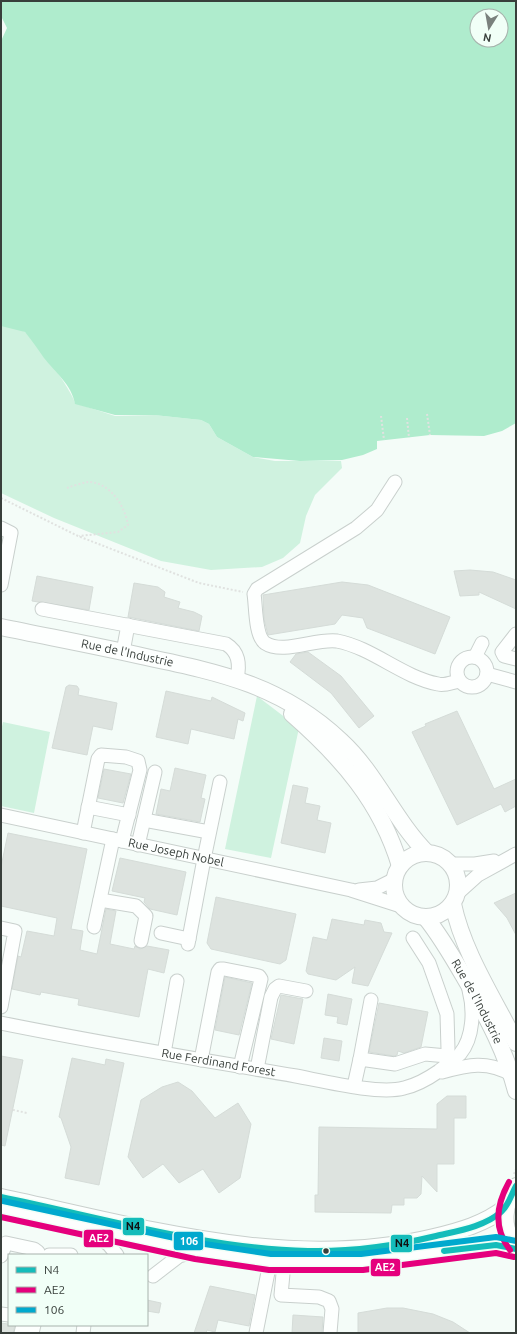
<svg xmlns="http://www.w3.org/2000/svg" width="517" height="1334" font-family="Ubuntu,sans-serif">
	<style>
		.green { fill: #cff2df }
		.water { fill: #afeccd; fill-rule: evenodd }
		.building { fill: #dde3df; stroke: #d5dcd8 }
		.lines { fill: none; stroke-linecap: round; stroke-linejoin: round }
		.minor-casing { stroke: #c9d0cd; stroke-width: 15 }
		.major-casing { stroke: #c9d0cd; stroke-width: 18 }
		.path { stroke: #e0e2e0; stroke-width: 2; stroke-dasharray: 2 2; stroke-linecap: butt }
		.minor { stroke: #fdfffe; stroke-width: 13 }
		.major { stroke: #fdfffe; stroke-width: 16 }
		.bus-1-casing { stroke: #f1fff7; stroke-width: 9 }
		.bus-2-casing { stroke: #f1fff7; stroke-width: 9 }
		.bus-3-casing { stroke: #f1fff7; stroke-width: 9 }
		.bus-1 { stroke: #14bcba; stroke-width: 6 }
		.bus-2 { stroke: #e5007d; stroke-width: 6 }
		.bus-3 { stroke: #00a9ce; stroke-width: 6 }
		.bus-dot { fill: #383f3b; stroke: #f1fff7; stroke-width: 1.5 }
		.labels { text-anchor: middle; stroke-width: 3; stroke-linejoin: round; paint-order: stroke }
		.street-label { font-size: 12px; fill: #383f3b; stroke: #f1fff7 }
		.line-badge { stroke: #f1fff7; stroke-width: 1.5 }
		.badge-label { font-size: 11px; text-anchor: middle; font-weight: bold; fill: #fff }
		.pale-badge-label { font-size: 11px; text-anchor: middle; font-weight: bold; fill: #111 }
	</style>
	<rect width="100%" height="100%" fill="#f4fcf8"/>
	<path class="green" d="M1,325C8,327 19,328 25,332C35,339 73,392 75,403L115,416L154,415L201,420L209,424L217,437L253,457L275,461H341L342,468L315,495L306,516L300,543L283,558L262,567L211,570L161,561L54,518L1,493Z
		M257,696L299,728L271,858L225,849Z
		M3,722L50,732L34,813L1,806V731Z"/>
	<path class="water" d="M1,1H516V423L502,431L484,436L430,435L377,441V449L363,455L342,460L300,461L253,457L217,437L209,424L201,420L154,415H115L75,404C72,385 55,372 44,358C38,349 32,341 25,332L1,326V41L7,28L1,16ZM477,16H501V40H477Z"/>
	<path class="building" d="M470,570L493,572L516,580V609L479,592V595L460,596L454,571Z
		M37,576L93,587L89,610L32,601Z
		M342,582L368,585L450,617L435,654L367,628L363,618L342,615L335,624L268,635L264,619L263,595Z
		M134,583L158,587L165,592L164,597L180,602L178,608L194,612L202,616L199,631L128,617Z
		M308,652L341,676L374,716L359,728L331,693L290,662L296,654Z
		M69,685L77,686L79,689L78,695L117,703L112,730L93,726L87,755L52,748L66,687Z
		M166,691L211,701L212,697L245,713L243,721L238,719L234,739L191,729L188,744L156,737Z
		M457,711L494,789L516,779V806L505,812L501,804L457,825L412,732L426,726L425,724Z
		M175,768L206,775L201,798L205,799L200,822L156,814L161,789L170,791Z
		M104,769L131,774L123,803L98,798Z
		M293,785L308,788L305,803L320,806L317,820L331,823L325,853L281,843Z
		M8,833L87,849L71,929L83,931L80,950L97,954L106,909L116,911L110,944L134,949L135,946L140,949L147,946L169,950L164,973L148,969L139,1017L78,1005L79,999L41,992L40,995L12,989L18,956L21,957L27,931L54,936L57,918L1,906V867Z
		M120,858L186,872L177,915L150,909L144,902L145,898L112,891Z
		M516,893V935L507,918L494,903Z
		M216,897L296,914L286,960L280,964L211,949L207,943Z
		M332,919L364,925L365,920L381,923L384,932L392,933L368,986L352,983L355,967L336,980L308,974L306,971L313,937L327,940Z
		M225,977L252,983L239,1035L215,1030Z
		M328,994L352,999L347,1025L337,1023L338,1017L325,1015Z
		M281,995L303,999L294,1044L271,1039Z
		M379,1003L428,1012L421,1047L404,1053L398,1051L397,1055L394,1056L369,1052Z
		M324,1038L342,1041L339,1061L321,1058Z
		M1,1056L23,1060L5,1146L1,1145Z
		M72,1058L105,1065L106,1059L124,1063L99,1185L65,1178L71,1147L61,1118L59,1117Z
		M178,1082L192,1091L215,1118L238,1103L251,1124L240,1178L219,1193L203,1169L179,1183L163,1164L143,1178L128,1157L141,1100L162,1087Z
		M447,1096H466V1118H454V1164H437V1192L422,1176L421,1194L417,1198H404V1205H392L391,1213L315,1212V1195H318L319,1127L437,1129V1104Z
		M210,1286L255,1295L249,1326L218,1320L215,1332L207,1330L206,1333H194Z
		M147,1300L161,1303L159,1313L147,1311Z
		M387,1308H403L433,1314L453,1322L470,1333H358V1313Z
		M293,1315L323,1317L322,1333H292Z
		M1,1323L15,1325L13,1333H1Z"/>
	<g class="lines">
		<defs>
			<g id="minor">
				<path d="M395,482L377,510L356,528L257,589L254,594C256,606 255,636 265,643C283,655 316,638 337,641C373,648 402,677 438,684C444,686 453,682 459,681"/>
				<path d="M1,528L11,533L1,585"/>
				<path d="M42,609L226,644C239,652 240,664 237,679"/>
				<path d="M516,634L502,652L504,656L516,659"/>
				<path d="M123,652L128,625"/>
				<circle cx="472" cy="672" r="15"/>
				<path d="M475,657L482,643"/>
				<path d="M487,674L516,682"/>
				<path d="M88,807L129,815"/>
				<path id="s1" d="M1,815L351,890L401,906"/>
				<path d="M144,820L209,832"/>
				<path d="M83,833L98,759L101,755L126,757L138,761L140,770L122,841"/>
				<path d="M138,845L155,772"/>
				<path d="M451,864H475L494,861"/>
				<path d="M359,890L377,888L395,879"/>
				<path d="M458,893L478,875L516,854"/>
				<path d="M100,900L136,906L146,916L141,941"/>
				<path d="M94,927L113,839"/>
				<path d="M1,928L15,931L1,1007"/>
				<path d="M161,933L189,939"/>
				<path d="M413,938L429,963L447,1014L448,1049L446,1066"/>
				<path d="M188,944L204,859L220,782"/>
				<path id="s2" d="M1,1023C99,1043 198,1059 296,1076C323,1081 379,1095 404,1088C417,1085 429,1078 439,1071C446,1065 454,1060 460,1054C474,1037 474,1009 469,990"/>
				<path d="M164,1053L177,981"/>
				<path d="M360,1059L371,1000"/>
				<path d="M201,1060L218,972L220,969H224L259,976L261,979L240,1067"/>
				<path d="M257,1069L271,997L275,989L279,986L306,991"/>
				<path d="M442,1072C467,1065 488,1060 512,1075"/>
				<path d="M354,1086L360,1059L395,1064L425,1054L447,1056"/>
				<path d="M86,1227L109,1245L117,1255"/>
				<path d="M49,1255H71"/>
				<path d="M1,1256L6,1243L34,1249L38,1252V1255"/>
				<path d="M284,1263L281,1295L319,1297L329,1301L332,1309L330,1333"/>
				<path d="M153,1276L179,1256L197,1251"/>
				<path d="M1,1314L9,1315"/>
				<path d="M21,1333L23,1325"/>
				<path d="M32,1333L34,1325"/>
				<path d="M83,1333L84,1325"/>
				<path d="M256,1333L270,1262"/>
			</g>
			<g id="major">
				<path id="s3" d="M1,627C49,637 98,646 146,657C222,673 283,686 341,741C376,773 394,820 427,853"/>
				<path d="M292,714C341,757 381,802 400,866"/>
				<circle cx="426" cy="885" r="32"/>
				<path d="M453,904C463,952 494,999 516,1043"/>
				<path id="s4" d="M426,918C443,939 456,963 470,987C489,1021 506,1053 516,1091"/>
				<path d="M516,1186C504,1204 500,1228 516,1245"/>
				<path d="M1,1197C142,1227 290,1272 434,1237C459,1231 485,1224 506,1207"/>
				<path d="M1,1209L197,1251L270,1262H362L496,1245L516,1249"/>
			</g>
		</defs>
		<use href="#minor" class="minor-casing"/>
		<use href="#major" class="major-casing"/>
		<path class="path" d="M427,414L430,435
			M381,416L384,440
			M407,418L409,438
			M67,488C73,486 81,483 88,482C110,482 125,506 128,525L118,532L79,536
			M1,498L78,536L199,583L243,592
			M9,1109L27,1113
			M514,1174L516,1169"/>
		<use href="#minor" class="minor"/>
		<use href="#major" class="major"/>
		<defs>
			<path id="bus-1" d="M1,1197C99,1217 207,1249 308,1251C351,1252 394,1246 436,1236C457,1231 484,1227 501,1212C509,1205 511,1195 516,1186
				M444,1251L496,1245L516,1249"/>
			<path id="bus-2" d="M509,1182C496,1205 493,1228 510,1250
				M1,1217L195,1259L269,1270H363L496,1253L514,1257"/>
			<path id="bus-3" d="M3,1201L198,1243L271,1254H361L496,1237L516,1241"/>
		</defs>
		<use href="#bus-1" class="bus-1-casing"/>
		<use href="#bus-2" class="bus-2-casing"/>
		<use href="#bus-3" class="bus-3-casing"/>
		<use href="#bus-1" class="bus-1"/>
		<use href="#bus-2" class="bus-2"/>
		<use href="#bus-3" class="bus-3"/>
	</g>
	<circle class="bus-dot" cx="326" cy="1251" r="3.5"/>
	<g class="labels">
		<g class="street-label">
			<text dy="4" stroke="none"><textPath href="#s3" startOffset="129">Rue de l'Industrie</textPath></text>
			<text dy="4" stroke="none"><textPath href="#s1" startOffset="179">Rue Joseph Nobel</textPath></text>
			<text dy="4" stroke="none"><textPath href="#s4" startOffset="98">Rue de l'Industrie</textPath></text>
			<text dy="4" stroke="none"><textPath href="#s2" startOffset="221">Rue Ferdinand Forest</textPath></text>
		</g>
	</g>
	<g class="line-badge">
		<rect x="122" y="1217" width="23" height="19" rx="4" fill="#14bcba"/>
		<rect x="83" y="1229" width="31" height="19" rx="4" fill="#e5007d"/>
		<rect x="173" y="1231" width="31" height="20" rx="4" fill="#00a9ce"/>
		<rect x="390" y="1234" width="23" height="19" rx="4" fill="#14bcba"/>
		<rect x="370" y="1258" width="31" height="19" rx="4" fill="#e5007d"/>
	</g>
	<g class="badge-label">
		<text x="99" y="1242">AE2</text>
		<text x="189" y="1245">106</text>
		<text x="385" y="1271">AE2</text>
	</g>
	<g class="pale-badge-label">
		<text x="133" y="1230">N4</text>
		<text x="402" y="1247">N4</text>
	</g>
	<rect width="517" height="1334" fill="none" stroke="#383f3b" stroke-width="4"/>
	<rect x="8" y="1254" width="140" height="72" fill="#f1fff7" stroke="#a7b2ac"/>
	<rect x="16" y="1267" width="20" height="6" fill="#14bcba" stroke="#a7b2ac"/>
	<text x="44" y="1274" font-size="12" fill="#383f3b">N4</text>
	<rect x="16" y="1287" width="20" height="6" fill="#e5007d" stroke="#a7b2ac"/>
	<text x="44" y="1294" font-size="12" fill="#383f3b">AE2</text>
	<rect x="16" y="1307" width="20" height="6" fill="#00a9ce" stroke="#a7b2ac"/>
	<text x="44" y="1314" font-size="12" fill="#383f3b">106</text>
	<g transform="translate(489 28) rotate(191)"><circle r="19" fill="#f1fff7" stroke="#a7b2ac"/>
	<path d="M0-3L7 15L0 10L-7 15Z" fill="#7a817d"/>
	<text y="-6" font-size="11" font-weight="bold" text-anchor="middle" fill="#383f3b">N</text>
	</g>
</svg>
